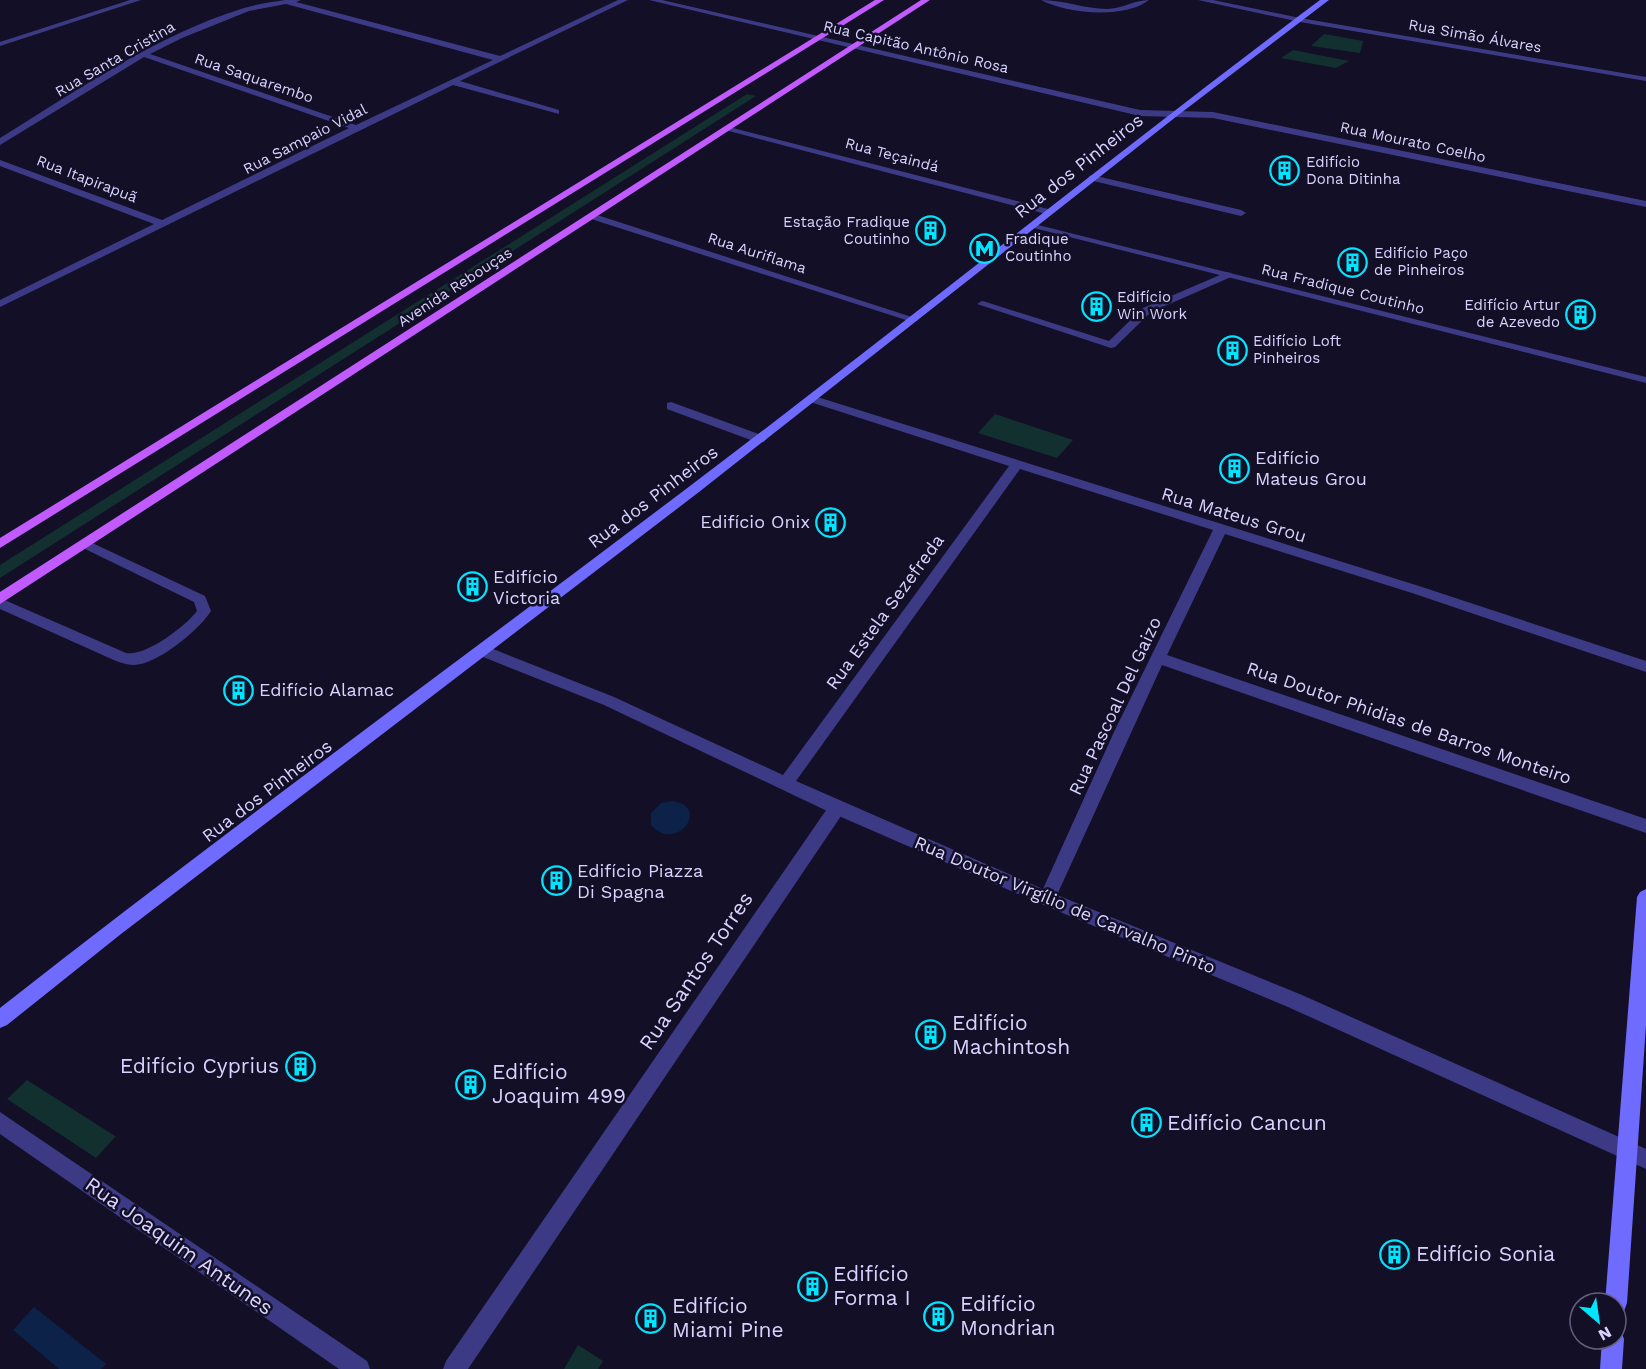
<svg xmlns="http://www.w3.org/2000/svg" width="1646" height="1369" font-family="'Work Sans',sans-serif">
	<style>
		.green { fill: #12302f }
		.water { fill: #0c2248 }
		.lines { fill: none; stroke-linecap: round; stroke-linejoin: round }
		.lane { fill: #3d3a85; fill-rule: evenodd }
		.street { fill: #3d3a85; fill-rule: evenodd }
		.secondary { fill: #6f6bff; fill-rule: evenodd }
		.primary { fill: #c25bff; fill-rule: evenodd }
		.labels { text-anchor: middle; stroke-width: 5; stroke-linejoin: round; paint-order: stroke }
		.far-street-label { font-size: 15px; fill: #d9d4ff; stroke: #130f26 }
		.far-poi-label { font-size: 15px; fill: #d9d4ff; stroke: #130f26; text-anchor: start }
		.street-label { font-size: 18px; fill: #d9d4ff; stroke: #130f26 }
		.poi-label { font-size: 18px; fill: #d9d4ff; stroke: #130f26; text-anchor: start }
		.near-street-label { font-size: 21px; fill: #d9d4ff; stroke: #130f26 }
		.near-poi-label { font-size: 21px; fill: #d9d4ff; stroke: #130f26; text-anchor: start }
	</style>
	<rect width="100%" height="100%" fill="#130f26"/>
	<path class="green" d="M1324,34L1363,41L1360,53L1311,46Z
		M1293,50L1349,61L1336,68L1281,58Z
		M747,94L756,96L0,578V565Z
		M995,414L1073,440L1057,458L978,433Z
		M27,1080L115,1136H116L96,1158L7,1099Z
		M578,1345L603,1361L598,1369H564Z"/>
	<path class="water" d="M672,801C712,806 676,854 651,825V813L661,803Z
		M34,1307L106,1364L101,1369H59L13,1330Z"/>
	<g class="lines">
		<path class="lane" d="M1092,175L1241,210L1246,213L1241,216L1089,180V176Z
			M1227,272L1231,273V277L1151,312L1115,347L1111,348L977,304L982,301L986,302L1109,341L1143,308Z
			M86,540L205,596L211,611C200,629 157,665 134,665C128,665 122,663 116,661L0,609V598L126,653C145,657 186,626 197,611L194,602L81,547L79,544Z
			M837,801L843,803L845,808L843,813L468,1369H443L446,1361L831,803Z"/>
		<path class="street" d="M130,0H141L0,46V42Z
			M285,0H301L296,2L500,56L618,0H628L460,81L559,110V114L453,85L0,307V300L154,224L0,166V160L162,220L349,128L144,57L0,145V138C78,90 156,35 244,8C257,4 272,2 285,0ZM286,4L493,60L356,125L150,54L182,38L249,11Z
			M649,0H662L1140,110L1213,112L1646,201V207L1213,118L1140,116Z
			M1041,0C1064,0 1085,9 1107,9C1122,9 1134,0 1149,0C1125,19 1067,14 1041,0Z
			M1198,0H1213L1300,18L1646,77V81L1300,22Z
			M725,126L1052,210L1054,212L1046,214L725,130Z
			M588,214H594L918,319L917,321H909L588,218Z
			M1030,223L1646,377V383L1030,227Z
			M811,395L1422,587L1646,661V672L1412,593L1225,534L1167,655L1646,819V833L1162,665L1057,895L1302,995L1646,1149V1169L1288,1007L1041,904L825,810L604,705L478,655L476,651L478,647H488L614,697L783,775L1009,466L807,401V397ZM1020,469L1213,530L1114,732L1043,889L796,781Z
			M671,402L764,436L766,439L764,442H756L667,409V403Z
			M0,1112L367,1361L370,1369H339L0,1134Z"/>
		<path class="secondary" d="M1320,0H1329L1177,116L699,492L121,934L7,1025L0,1028V1008C226,831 457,662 686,489C899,328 1107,160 1320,0Z
			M1646,889V1025L1627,1303L1624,1311L1616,1314V1303H1605L1637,897L1640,892Z
			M1616,1329L1621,1331L1624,1339L1622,1369H1600L1602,1339H1616Z"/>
		<path class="primary" d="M875,0H884L0,548V538Z
			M921,0H930L0,604V592Z"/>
	</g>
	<defs>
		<symbol id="building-ring" viewBox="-11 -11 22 22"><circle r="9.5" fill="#130f26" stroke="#00e5ff" stroke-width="1.5"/><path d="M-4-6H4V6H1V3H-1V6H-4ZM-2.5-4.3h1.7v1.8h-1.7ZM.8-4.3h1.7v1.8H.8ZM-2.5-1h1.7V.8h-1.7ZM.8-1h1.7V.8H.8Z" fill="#00e5ff"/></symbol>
		<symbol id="metro-ring" viewBox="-11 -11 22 22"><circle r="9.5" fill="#130f26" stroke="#00e5ff" stroke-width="1.5"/><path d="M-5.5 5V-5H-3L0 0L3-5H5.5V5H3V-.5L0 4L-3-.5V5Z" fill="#00e5ff"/></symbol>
	</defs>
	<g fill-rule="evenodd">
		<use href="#building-ring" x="1268" y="154" width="33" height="33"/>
		<use href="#building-ring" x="914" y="214" width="33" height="33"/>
		<use href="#metro-ring" x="968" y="232" width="33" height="33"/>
		<use href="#building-ring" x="1336" y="246" width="33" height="33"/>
		<use href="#building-ring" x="1080" y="290" width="33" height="33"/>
		<use href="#building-ring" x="1564" y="298" width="33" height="33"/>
		<use href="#building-ring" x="1216" y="334" width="33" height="33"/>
		<use href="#building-ring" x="1218" y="452" width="33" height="33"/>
		<use href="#building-ring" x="814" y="506" width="33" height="33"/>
		<use href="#building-ring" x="456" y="570" width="33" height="33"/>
		<use href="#building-ring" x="222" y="674" width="33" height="33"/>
		<use href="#building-ring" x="540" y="864" width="33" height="33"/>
		<use href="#building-ring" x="914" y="1018" width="33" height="33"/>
		<use href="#building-ring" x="284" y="1050" width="33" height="33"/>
		<use href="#building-ring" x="454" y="1068" width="33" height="33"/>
		<use href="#building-ring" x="1130" y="1106" width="33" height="33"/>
		<use href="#building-ring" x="1378" y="1238" width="33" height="33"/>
		<use href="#building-ring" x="796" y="1270" width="33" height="33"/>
		<use href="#building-ring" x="922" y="1300" width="33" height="33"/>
		<use href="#building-ring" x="634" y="1302" width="33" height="33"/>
	</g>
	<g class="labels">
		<g class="far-street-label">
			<text transform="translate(1475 36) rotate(10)" y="5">Rua Simão Álvares</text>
			<text transform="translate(916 47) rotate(13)" y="5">Rua Capitão Antônio Rosa</text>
			<text transform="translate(115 59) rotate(-30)" y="5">Rua Santa Cristina</text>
			<text transform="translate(254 78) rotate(19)" y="5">Rua Saquarembo</text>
			<text transform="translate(305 139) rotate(-27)" y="5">Rua Sampaio Vidal</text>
			<text transform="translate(1413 142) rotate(12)" y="5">Rua Mourato Coelho</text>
			<text transform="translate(892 155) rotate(15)" y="5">Rua Teçaindá</text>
			<text transform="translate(87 179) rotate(21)" y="5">Rua Itapirapuã</text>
			<text transform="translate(757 253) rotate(18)" y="5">Rua Auriflama</text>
			<text transform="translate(455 287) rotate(-33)" y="5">Avenida Rebouças</text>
			<text transform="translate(1343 289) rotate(14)" y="5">Rua Fradique Coutinho</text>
		</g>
		<g class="far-poi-label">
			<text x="1306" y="167">Edifício<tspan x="1306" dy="17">Dona Ditinha</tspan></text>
			<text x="910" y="227" text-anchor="end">Estação Fradique<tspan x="910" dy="17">Coutinho</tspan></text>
			<text x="1005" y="244">Fradique<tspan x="1005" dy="17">Coutinho</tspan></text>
			<text x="1374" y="258">Edifício Paço<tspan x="1374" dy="17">de Pinheiros</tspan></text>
			<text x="1117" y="302">Edifício<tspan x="1117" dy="17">Win Work</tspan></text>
			<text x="1560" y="310" text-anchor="end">Edifício Artur<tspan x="1560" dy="17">de Azevedo</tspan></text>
			<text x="1253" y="346">Edifício Loft<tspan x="1253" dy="17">Pinheiros</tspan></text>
		</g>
		<g class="street-label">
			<text transform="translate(1079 166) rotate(-38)" y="6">Rua dos Pinheiros</text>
			<text transform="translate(653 497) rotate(-37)" y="6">Rua dos Pinheiros</text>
			<text transform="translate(1234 515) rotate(17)" y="6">Rua Mateus Grou</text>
			<text transform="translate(885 612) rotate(-54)" y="6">Rua Estela Sezefreda</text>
			<text transform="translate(1115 706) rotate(-65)" y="6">Rua Pascoal Del Gaizo</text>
			<text transform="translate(1409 723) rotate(19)" y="6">Rua Doutor Phidias de Barros Monteiro</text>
			<text transform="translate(267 791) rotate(-37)" y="6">Rua dos Pinheiros</text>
			<text transform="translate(1065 905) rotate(23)" y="6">Rua Doutor Virgílio de Carvalho Pinto</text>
		</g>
		<g class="poi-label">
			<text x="1255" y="464">Edifício<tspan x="1255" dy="21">Mateus Grou</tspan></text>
			<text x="810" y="528" text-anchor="end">Edifício Onix</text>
			<text x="493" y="583">Edifício<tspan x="493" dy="21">Victoria</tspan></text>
			<text x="259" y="696">Edifício Alamac</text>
			<text x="577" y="877">Edifício Piazza<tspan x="577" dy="21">Di Spagna</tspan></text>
		</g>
		<g class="near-street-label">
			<text transform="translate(696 971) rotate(-56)" y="7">Rua Santos Torres</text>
			<text transform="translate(179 1246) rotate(35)" y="7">Rua Joaquim Antunes</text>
		</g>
		<g class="near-poi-label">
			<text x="952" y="1030">Edifício<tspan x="952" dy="24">Machintosh</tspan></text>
			<text x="279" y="1073" text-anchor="end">Edifício Cyprius</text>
			<text x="492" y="1079">Edifício<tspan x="492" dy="24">Joaquim 499</tspan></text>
			<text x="1167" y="1130">Edifício Cancun</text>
			<text x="1416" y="1261">Edifício Sonia</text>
			<text x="833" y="1281">Edifício<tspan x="833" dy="24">Forma I</tspan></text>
			<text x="960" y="1311">Edifício<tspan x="960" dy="24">Mondrian</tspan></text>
			<text x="672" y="1313">Edifício<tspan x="672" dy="24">Miami Pine</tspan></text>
		</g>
	</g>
	<g transform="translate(1598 1321) rotate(151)"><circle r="28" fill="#130f26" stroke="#625e7d" stroke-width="1.5"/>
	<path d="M0-4.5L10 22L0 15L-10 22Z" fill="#00e5ff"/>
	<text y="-9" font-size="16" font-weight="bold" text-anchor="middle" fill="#d9d4ff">N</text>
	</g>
</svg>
